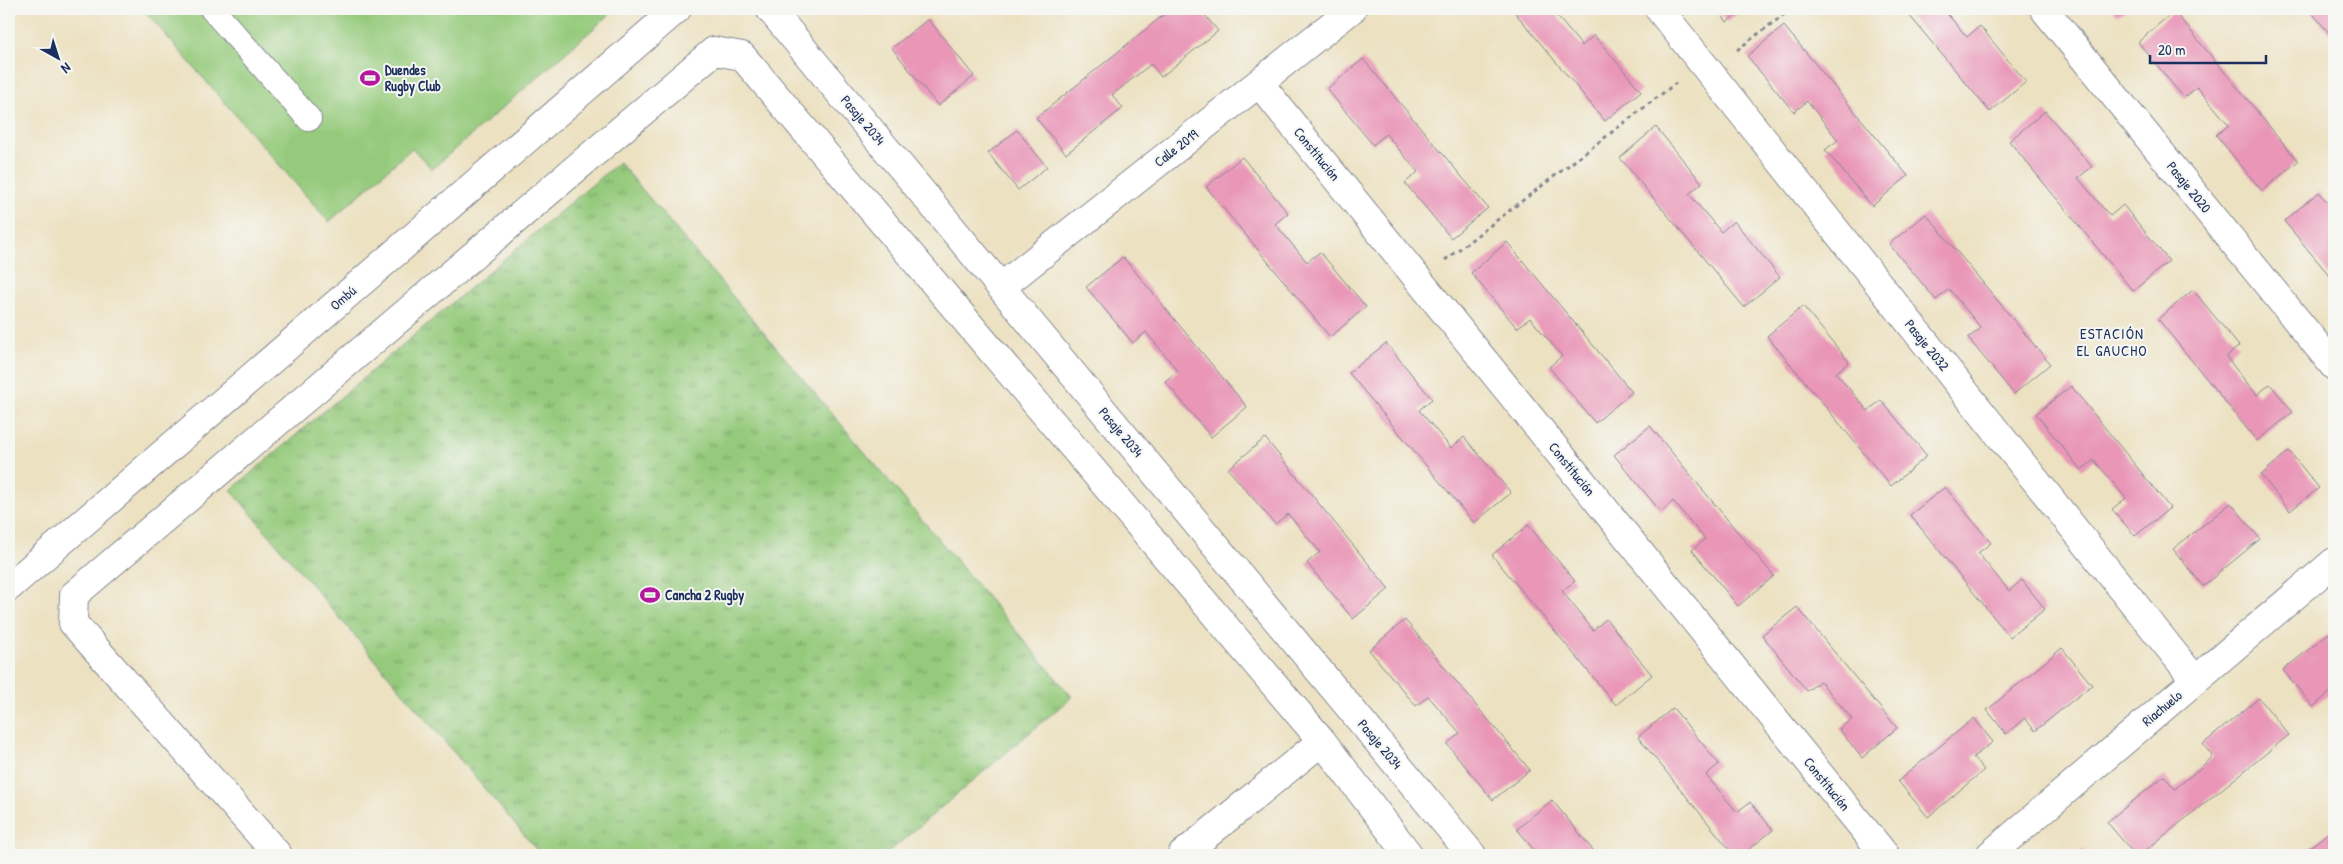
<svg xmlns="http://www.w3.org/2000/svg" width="2343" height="864" font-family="'Patrick Hand',sans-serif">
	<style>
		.grass { fill: #95ca7b; stroke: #587c6c }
		.park { fill: url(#park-tufts); stroke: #587c6c }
		.building { fill: #e996b7 }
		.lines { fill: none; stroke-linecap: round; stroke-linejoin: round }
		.lane-casing { stroke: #848890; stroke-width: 26 }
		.street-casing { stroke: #848890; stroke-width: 30 }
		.path { stroke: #848890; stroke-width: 3; stroke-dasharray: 4 4; stroke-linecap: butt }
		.lane { stroke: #fff; stroke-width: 24 }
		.street { stroke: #fff; stroke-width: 28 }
		.labels { text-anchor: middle; stroke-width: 4; stroke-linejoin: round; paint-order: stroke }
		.poi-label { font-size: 14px; font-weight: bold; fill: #1b2f5e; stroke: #f6f6f2; text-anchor: start }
		.street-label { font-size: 14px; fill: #1b2f5e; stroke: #f6f6f2 }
		.neighbourhood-label { font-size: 15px; letter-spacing: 1px; fill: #1b2f5e; stroke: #f6f6f2 }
	</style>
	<defs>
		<pattern id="park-tufts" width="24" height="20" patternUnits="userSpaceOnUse" patternTransform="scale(1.25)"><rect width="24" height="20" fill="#95ca7b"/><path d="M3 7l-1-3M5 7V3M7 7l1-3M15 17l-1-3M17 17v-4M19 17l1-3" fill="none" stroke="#79a468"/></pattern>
	</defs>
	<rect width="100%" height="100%" fill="#f6f6f2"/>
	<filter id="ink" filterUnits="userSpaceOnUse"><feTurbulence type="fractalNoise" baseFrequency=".02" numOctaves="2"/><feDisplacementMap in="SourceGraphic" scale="10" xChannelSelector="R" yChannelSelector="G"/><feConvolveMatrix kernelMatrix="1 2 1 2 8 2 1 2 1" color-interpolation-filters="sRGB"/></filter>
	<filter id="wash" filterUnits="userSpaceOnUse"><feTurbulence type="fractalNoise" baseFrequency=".0096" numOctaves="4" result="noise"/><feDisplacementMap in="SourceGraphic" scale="20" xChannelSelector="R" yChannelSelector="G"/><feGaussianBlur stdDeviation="1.12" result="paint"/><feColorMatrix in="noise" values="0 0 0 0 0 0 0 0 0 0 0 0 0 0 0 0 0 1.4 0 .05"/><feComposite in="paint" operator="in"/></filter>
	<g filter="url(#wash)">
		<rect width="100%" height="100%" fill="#ece1c1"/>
		<path class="grass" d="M143,9H616L432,169L412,148L329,222Z"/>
		<path class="park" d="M619,162L1072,697L885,855H541L231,490Z"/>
		<g id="blocks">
			<path class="building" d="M1171,9H1200L1218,31L1161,77L1151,64L1112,95L1123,108L1066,154L1036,118Z
				M1512,9H1551L1582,46L1594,35L1641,91L1605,121Z
				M1717,9H1743L1727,22Z
				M1904,9H1943L1967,37L1980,26L2026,82L1990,112Z
				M2113,9H2127L2118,15Z
				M2309,9H2334V39Z
				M2174,11L2298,161L2262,191L2216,135L2229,125L2197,87L2184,98L2138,42Z
				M928,19L974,76L938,106L892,48Z
				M1784,26L1908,176L1872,206L1825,150L1838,140L1807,101L1794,112L1747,56Z
				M1363,59L1488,208L1451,238L1405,183L1418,172L1386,134L1373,145L1327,89Z
				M2045,111L2092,167L2078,178L2110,216L2123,205L2169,261L2133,291L2009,141Z
				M1656,127L1702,183L1689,194L1721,232L1734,221L1780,277L1744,307L1620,158Z
				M1017,130L1047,167L1018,190L988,153Z
				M1242,157L1288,213L1275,224L1307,262L1320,252L1366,307L1330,337L1206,187Z
				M2319,192L2334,210V273L2330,276L2284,221Z
				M1926,214L2050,364L2014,394L1968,338L1981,328L1949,289L1936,300L1889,244Z
				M1507,242L1632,392L1595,423L1549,367L1562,356L1530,318L1517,328L1471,273Z
				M1123,257L1247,407L1211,437L1165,381L1178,371L1146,332L1133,343L1086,287Z
				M2193,290L2239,346L2226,357L2257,395L2270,384L2293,412L2257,441L2158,319Z
				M1803,306L1849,362L1836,373L1868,411L1881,400L1927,456L1891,486L1767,336Z
				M1386,343L1432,399L1419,410L1451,448L1464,437L1511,493L1474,523L1349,373Z
				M2071,386L2170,508L2135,536L2112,509L2126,498L2094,460L2081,470L2036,414Z
				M1650,426L1774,576L1738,606L1692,550L1705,539L1673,501L1661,512L1614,455Z
				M1265,438L1389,589L1353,619L1307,563L1320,552L1288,514L1275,524L1228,469Z
				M2289,451L2319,488L2290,511L2261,475Z
				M1945,487L1991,543L1978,553L2009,591L2022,580L2045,609L2010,637L1910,515Z
				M2231,503L2260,539L2203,586L2173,549Z
				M1528,525L1575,581L1562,591L1593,630L1606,619L1652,675L1616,705L1492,555Z
				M1797,607L1897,728L1862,758L1839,729L1852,719L1820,681L1807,691L1762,635Z
				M1405,620L1530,770L1493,800L1447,744L1460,733L1428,696L1416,706L1369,650Z
				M2334,629V689L2313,707L2283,670Z
				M2062,648L2092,685L2035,731L2025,718L2006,734L1987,710Z
				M2259,698L2289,735L2140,855H2135L2107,822L2164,776L2175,789L2213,757L2203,744Z
				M1673,708L1719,764L1706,775L1737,812L1750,802L1773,830L1742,855H1734L1638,737Z
				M1974,718L1993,742L1973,757L1984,770L1928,817L1898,781Z
				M1552,800L1597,855H1538L1517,829Z
				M2334,828V855H2300Z
				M2083,849L2088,855H2075Z"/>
		</g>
	</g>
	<g filter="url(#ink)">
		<use href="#blocks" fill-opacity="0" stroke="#848890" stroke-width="1"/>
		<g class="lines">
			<defs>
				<path id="lane" d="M212,9L309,119"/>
				<path id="street" d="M770,9L1472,855
					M1659,9L2195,680
					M2044,9L2334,366
					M1259,83L1885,855
					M1001,287L1352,9
					M9,587L677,9
					M278,855L73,623L74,595L714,51L742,56L1322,741L1409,855
					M1182,855L1322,741
					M1990,855L2334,562"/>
			</defs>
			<use href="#lane" class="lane-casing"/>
			<use href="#street" class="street-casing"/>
			<path class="path" d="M1737,50L1791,9
				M1445,260L1676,83"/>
			<use href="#lane" class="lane"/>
			<use href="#street" class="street"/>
		</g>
	</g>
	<defs>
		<symbol id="stadium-bare" viewBox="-9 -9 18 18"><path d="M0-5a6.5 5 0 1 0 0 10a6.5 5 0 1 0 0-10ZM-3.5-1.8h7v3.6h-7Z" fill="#b5179e" stroke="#f6f6f2" stroke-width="2.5" paint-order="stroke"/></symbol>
	</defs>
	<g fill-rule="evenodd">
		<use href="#stadium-bare" x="356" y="64" width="28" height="28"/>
		<use href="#stadium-bare" x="636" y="581" width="28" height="28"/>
	</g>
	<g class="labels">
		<g class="poi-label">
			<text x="385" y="75">Duendes<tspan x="385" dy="16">Rugby Club</tspan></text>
			<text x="665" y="600">Cancha 2 Rugby</text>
		</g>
		<g class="street-label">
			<text transform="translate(863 120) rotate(50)" y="5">Pasaje 2034</text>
			<text transform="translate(1176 148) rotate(-38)" y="5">Calle 2019</text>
			<text transform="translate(1317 154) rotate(51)" y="5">Constitución</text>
			<text transform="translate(2189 187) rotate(51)" y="5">Pasaje 2020</text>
			<text transform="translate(343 298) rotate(-41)" y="5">Ombú</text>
			<text transform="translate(1927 345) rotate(51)" y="5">Pasaje 2032</text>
			<text transform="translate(1121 432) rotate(50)" y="5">Pasaje 2034</text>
			<text transform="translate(1572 469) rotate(51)" y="5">Constitución</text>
			<text transform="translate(2162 708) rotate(-40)" y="5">Riachuelo</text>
			<text transform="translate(1380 744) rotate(50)" y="5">Pasaje 2034</text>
			<text transform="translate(1827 784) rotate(51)" y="5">Constitución</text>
		</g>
		<g class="neighbourhood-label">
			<text x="2112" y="339">ESTACIÓN<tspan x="2112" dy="17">EL GAUCHO</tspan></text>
		</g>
	</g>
	<rect width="2343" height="864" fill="none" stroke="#f6f6f2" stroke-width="30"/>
	<g transform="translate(58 58) rotate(141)" stroke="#f6f6f2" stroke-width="4" paint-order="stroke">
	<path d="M0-4L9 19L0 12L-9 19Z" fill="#1b2f5e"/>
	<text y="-8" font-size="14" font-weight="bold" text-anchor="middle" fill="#1b2f5e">N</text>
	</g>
	<path d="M2150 55v8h116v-8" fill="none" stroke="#1b2f5e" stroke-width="2.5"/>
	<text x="2158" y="55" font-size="15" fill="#1b2f5e" stroke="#f6f6f2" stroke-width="4" paint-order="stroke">20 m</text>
</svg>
